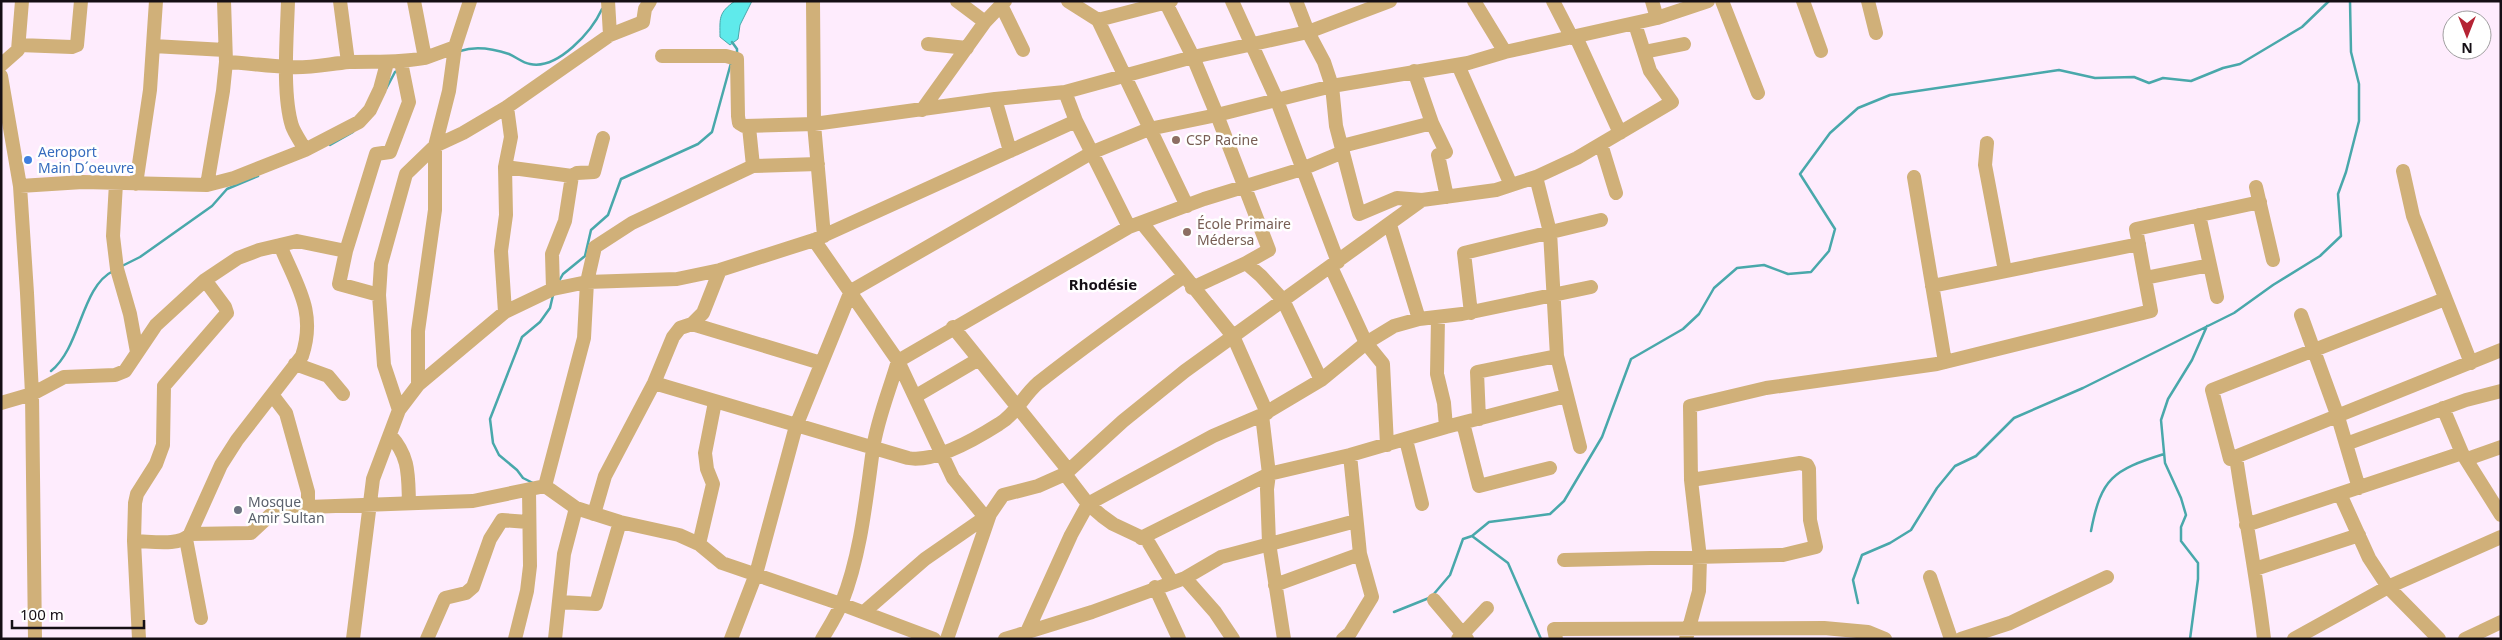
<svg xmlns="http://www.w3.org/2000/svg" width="2502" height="640" font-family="'Noto Sans',sans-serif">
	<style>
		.water { fill: #5feaeb; stroke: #49a8ab }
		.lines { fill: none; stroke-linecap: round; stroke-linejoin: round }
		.stream { stroke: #49a8ab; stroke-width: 2.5 }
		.minor { stroke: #d0b079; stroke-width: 14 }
		.education-dot { fill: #8d6e63; stroke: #fff; stroke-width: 2 }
		.shop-dot { fill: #3f7fe0; stroke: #fff; stroke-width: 2 }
		.worship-dot { fill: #6b7280; stroke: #fff; stroke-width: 2 }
		.labels { text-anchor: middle; stroke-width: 5; stroke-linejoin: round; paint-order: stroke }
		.education-label { font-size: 14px; fill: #785e54; stroke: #fff; text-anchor: start }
		.shop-label { font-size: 14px; fill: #366cbe; stroke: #fff; text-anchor: start }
		.worship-label { font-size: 14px; fill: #5b616d; stroke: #fff; text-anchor: start }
		.neighbourhood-label { font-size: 15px; font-weight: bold; fill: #150f15; stroke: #fff }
	</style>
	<rect width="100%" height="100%" fill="#feecfd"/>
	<path class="water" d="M735,1H752L740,25L738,39L730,45L720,37C720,18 718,13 735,1Z"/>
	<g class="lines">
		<path class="stream" d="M732,42L737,49V54
			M460,51C475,46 494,49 509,54C516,57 523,63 530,64C558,70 592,31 602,9
			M386,89L395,72L398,71
			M330,145L353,132
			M122,266L140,257L212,206L227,189L258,176
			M559,281L563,274L585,256L591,230L608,215L621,179L698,144L712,132L731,63
			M51,371C81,347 81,287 113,271
			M533,483L523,478L517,470L499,455L493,443L490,419L522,337L540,322L550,308L553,295
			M2091,531C2101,478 2113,470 2164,454
			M1472,536L1508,563L1541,639
			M1433,595L1450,575L1463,539L1472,536L1489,522L1550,514L1564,501L1602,437L1631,359L1683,329L1699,314L1714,288L1737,268L1764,265L1788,274L1811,272L1829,251L1835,229L1800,174L1830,133L1858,108L1890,95L2059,70L2095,78L2134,77L2149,83L2163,78L2191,81L2223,68L2240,64L2302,27L2329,1
			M1858,603L1853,580L1862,555L1890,543L1911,530L1937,488L1955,466L1976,456L2014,418L2083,388L2234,313L2273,285L2320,256L2341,236L2338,194L2346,172L2359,121V84L2351,52L2350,1
			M1394,612L1429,598
			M2190,639L2198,579V563L2181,541V527L2186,515L2181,498L2165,463L2161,420L2168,399L2192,360L2207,326"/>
		<path class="minor" d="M288,1C287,36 282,94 292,126C295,134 301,142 305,150
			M340,1L348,62
			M414,1L425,58L455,47
			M608,1L610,35
			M813,1L814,124L824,236
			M957,1L985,22
			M1068,1L1098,20L1187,206
			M1165,1L1193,57L1217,115L1269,250L1246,263L1192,288
			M1232,1L1276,98L1338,262
			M1390,1L1308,32L1324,62L1332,86L1336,126L1359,214L1397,198L1422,200
			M1474,1L1505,52
			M1553,1L1572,38
			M1652,1L1657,18
			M1722,1L1758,93
			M1803,1L1821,51
			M1868,1L1876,33
			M1001,5L1023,50
			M1098,20L1171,1
			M1576,37L1620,133
			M928,44L967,48
			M19,45L72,47L77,45L81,1
			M153,46L225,50
			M1644,52L1684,44
			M662,56H726L737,59L738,116L739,123L744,126L814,124L995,99L1010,151
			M226,62C247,63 267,66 287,67C308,69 328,64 349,62C375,61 399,63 425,58
			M1,65L18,50L22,1
			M1458,65L1511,185
			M1414,71L1432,123L1446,152L1438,155L1447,197
			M1,76L20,186L27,293L32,394L35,639
			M1065,92L1076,121L1129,227
			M995,99L1065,92L1193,57L1308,32L1296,1
			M922,110L985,22L1005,1
			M749,127L753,166
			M1987,143L1985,165L2005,271
			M1601,144L1616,193
			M1342,146L1432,123
			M505,167L572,176
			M2403,171L2413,216L2471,363
			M1536,177L1577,158L1672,102L1650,71L1635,24
			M1914,177L1945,362
			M116,183L113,236L117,269L130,314L137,352
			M136,184L150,90L156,1
			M207,185L223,91L226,62L224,1
			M20,186L83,182L207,185L234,178L305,150L359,122L370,110L380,89L387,63
			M2256,187L2273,260
			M2199,215L2217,297
			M1142,223L1233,336L1267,413
			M1390,225L1419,319
			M814,240L898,361L953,478L985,517
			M1246,263L1261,276L1283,300L1321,380
			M1331,267L1366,343L1383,364L1387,445
			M2145,278L2210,265
			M1932,286L2139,244
			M553,289L552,254L565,221L572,176L577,173L594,172L603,138
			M379,295L339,284L346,251L376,154L390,152L409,102L401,62
			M2445,299L2212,390L2230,459L2501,350
			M505,312L501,251L506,215L505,167L511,137L507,107
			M1471,313L1464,253L1601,220
			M2301,315L2338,417L2359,488
			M1438,318L1437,374L1444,403L1446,427
			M692,324L821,363
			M953,327L1069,471
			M295,364L328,376L343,394
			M654,383L908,458C934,463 977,438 999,424C1016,414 1023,396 1038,383C1085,346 1134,311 1183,277
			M418,385V331L435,210V146L449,91L455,47L470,1
			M273,396L286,413L308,492V507
			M916,396L979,359
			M1,403L32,394L64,377L115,375L125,371L156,325L205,280L238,258L259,250L297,241L346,251
			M2443,408L2462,453L2501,515
			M399,410L384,365L379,295L381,264L406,174L435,146L463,133L507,107L610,35L643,22L645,9L650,1
			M1262,415L1269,474L1267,489L1269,543L1284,639
			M1479,419L1477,372L1557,356
			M1463,423L1479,486L1550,468
			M390,435C410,457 408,475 409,503
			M1406,440L1422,504
			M2346,444L2466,400L2501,391
			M2236,457C2245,518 2257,578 2264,639
			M2467,459L2501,447
			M1065,474L1123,421L1185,371L1422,200L1496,190L1536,177L1550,232L1557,356L1580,447
			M545,486L584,338L587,282L595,247L632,223L753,166L818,164
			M2340,494L2369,558L2388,587L2439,639
			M594,514L605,476L654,383L673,337L680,328L692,324L703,313L720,270
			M2246,525L2462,453
			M190,534L221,465L237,440L302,356C317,311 296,285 280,245
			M1141,538L1269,474L1350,455L1446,427L1566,396
			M186,539L201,618
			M134,541C150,541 180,547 190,534L251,533L280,506L308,507L473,501L545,486L576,508L620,522L679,535L699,544L722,563L841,604L934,639
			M699,544L713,484L707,469L705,453L715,402
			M1564,560L1783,555L1816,547L1810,520L1809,469L1807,465L1800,463L1691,480
			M2255,569L2359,535
			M1930,577L1951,639
			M1185,578L1215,612L1233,639
			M1275,585L1360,554
			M1155,587L1179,639
			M1434,600L1467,639
			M560,602L596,604L620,522
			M864,612L925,559L990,514
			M1027,632L1071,535L1088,504L1213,436L1262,415L1321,380L1366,343L1394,326L1419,319L1462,314L1591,287
			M139,639L134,541L135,503L137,494L156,464L163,445L164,386L227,313L225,307L205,280
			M353,639L373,479L399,410L418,385L505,312L553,289L587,282L677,279L720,270L814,240L1076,121
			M427,639L445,598L466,593L473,587L490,539L502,520L528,522
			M515,639L527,591L530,566L529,490
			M555,639L564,554L576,508
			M731,639L756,574L796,426L851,291L1093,152L1149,129L1217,115L1332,86L1468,63L1505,52L1657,18L1708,1
			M822,639C829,627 837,615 842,602C861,554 866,499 873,449C877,420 890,389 898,361L1129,227L1204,199L1302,169L1343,152
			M947,639L990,514L1003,495L1038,486L1065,474L1088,504L1102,516L1113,524L1147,540L1172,582
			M1005,639L1092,612L1185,578L1221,557L1356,521
			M1343,639L1350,633L1372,597L1360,554L1350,455
			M1458,639L1487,608
			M1556,639L1554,629L1824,628L1868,632L1885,639
			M1686,639L1699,591L1700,558L1691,480L1690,406L1766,388L1937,364L2151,311L2136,229L2260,202
			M1961,639L2010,623L2107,577
			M2294,639L2388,587L2501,537
			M2465,639L2501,622"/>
	</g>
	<g class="education-dot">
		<circle cx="1176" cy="140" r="5"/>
		<circle cx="1187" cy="232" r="5"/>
	</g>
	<circle class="shop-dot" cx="28" cy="160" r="5"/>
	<circle class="worship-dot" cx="238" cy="510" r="5"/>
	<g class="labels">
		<g class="education-label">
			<text x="1186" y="145">CSP Racine</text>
			<text x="1197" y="229">École Primaire<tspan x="1197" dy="16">Médersa</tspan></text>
		</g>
		<g class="shop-label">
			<text x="38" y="157">Aeroport<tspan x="38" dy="16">Main D´oeuvre</tspan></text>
		</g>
		<g class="worship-label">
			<text x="248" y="507">Mosque<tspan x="248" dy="16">Amir Sultan</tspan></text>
		</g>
		<g class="neighbourhood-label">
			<text x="1103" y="290">Rhodésie</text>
		</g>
	</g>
	<rect width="2502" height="640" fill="none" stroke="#150f15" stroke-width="5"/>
	<g transform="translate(2467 35) rotate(180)"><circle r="24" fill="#ffffff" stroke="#a19fa1"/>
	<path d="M0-4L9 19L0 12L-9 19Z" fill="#b52334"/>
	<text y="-8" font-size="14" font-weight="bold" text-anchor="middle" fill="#150f15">N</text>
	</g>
	<path d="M12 620v8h132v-8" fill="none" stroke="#150f15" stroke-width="2.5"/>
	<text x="20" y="620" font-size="15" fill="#150f15" stroke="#ffffff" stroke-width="4" paint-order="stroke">100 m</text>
</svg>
